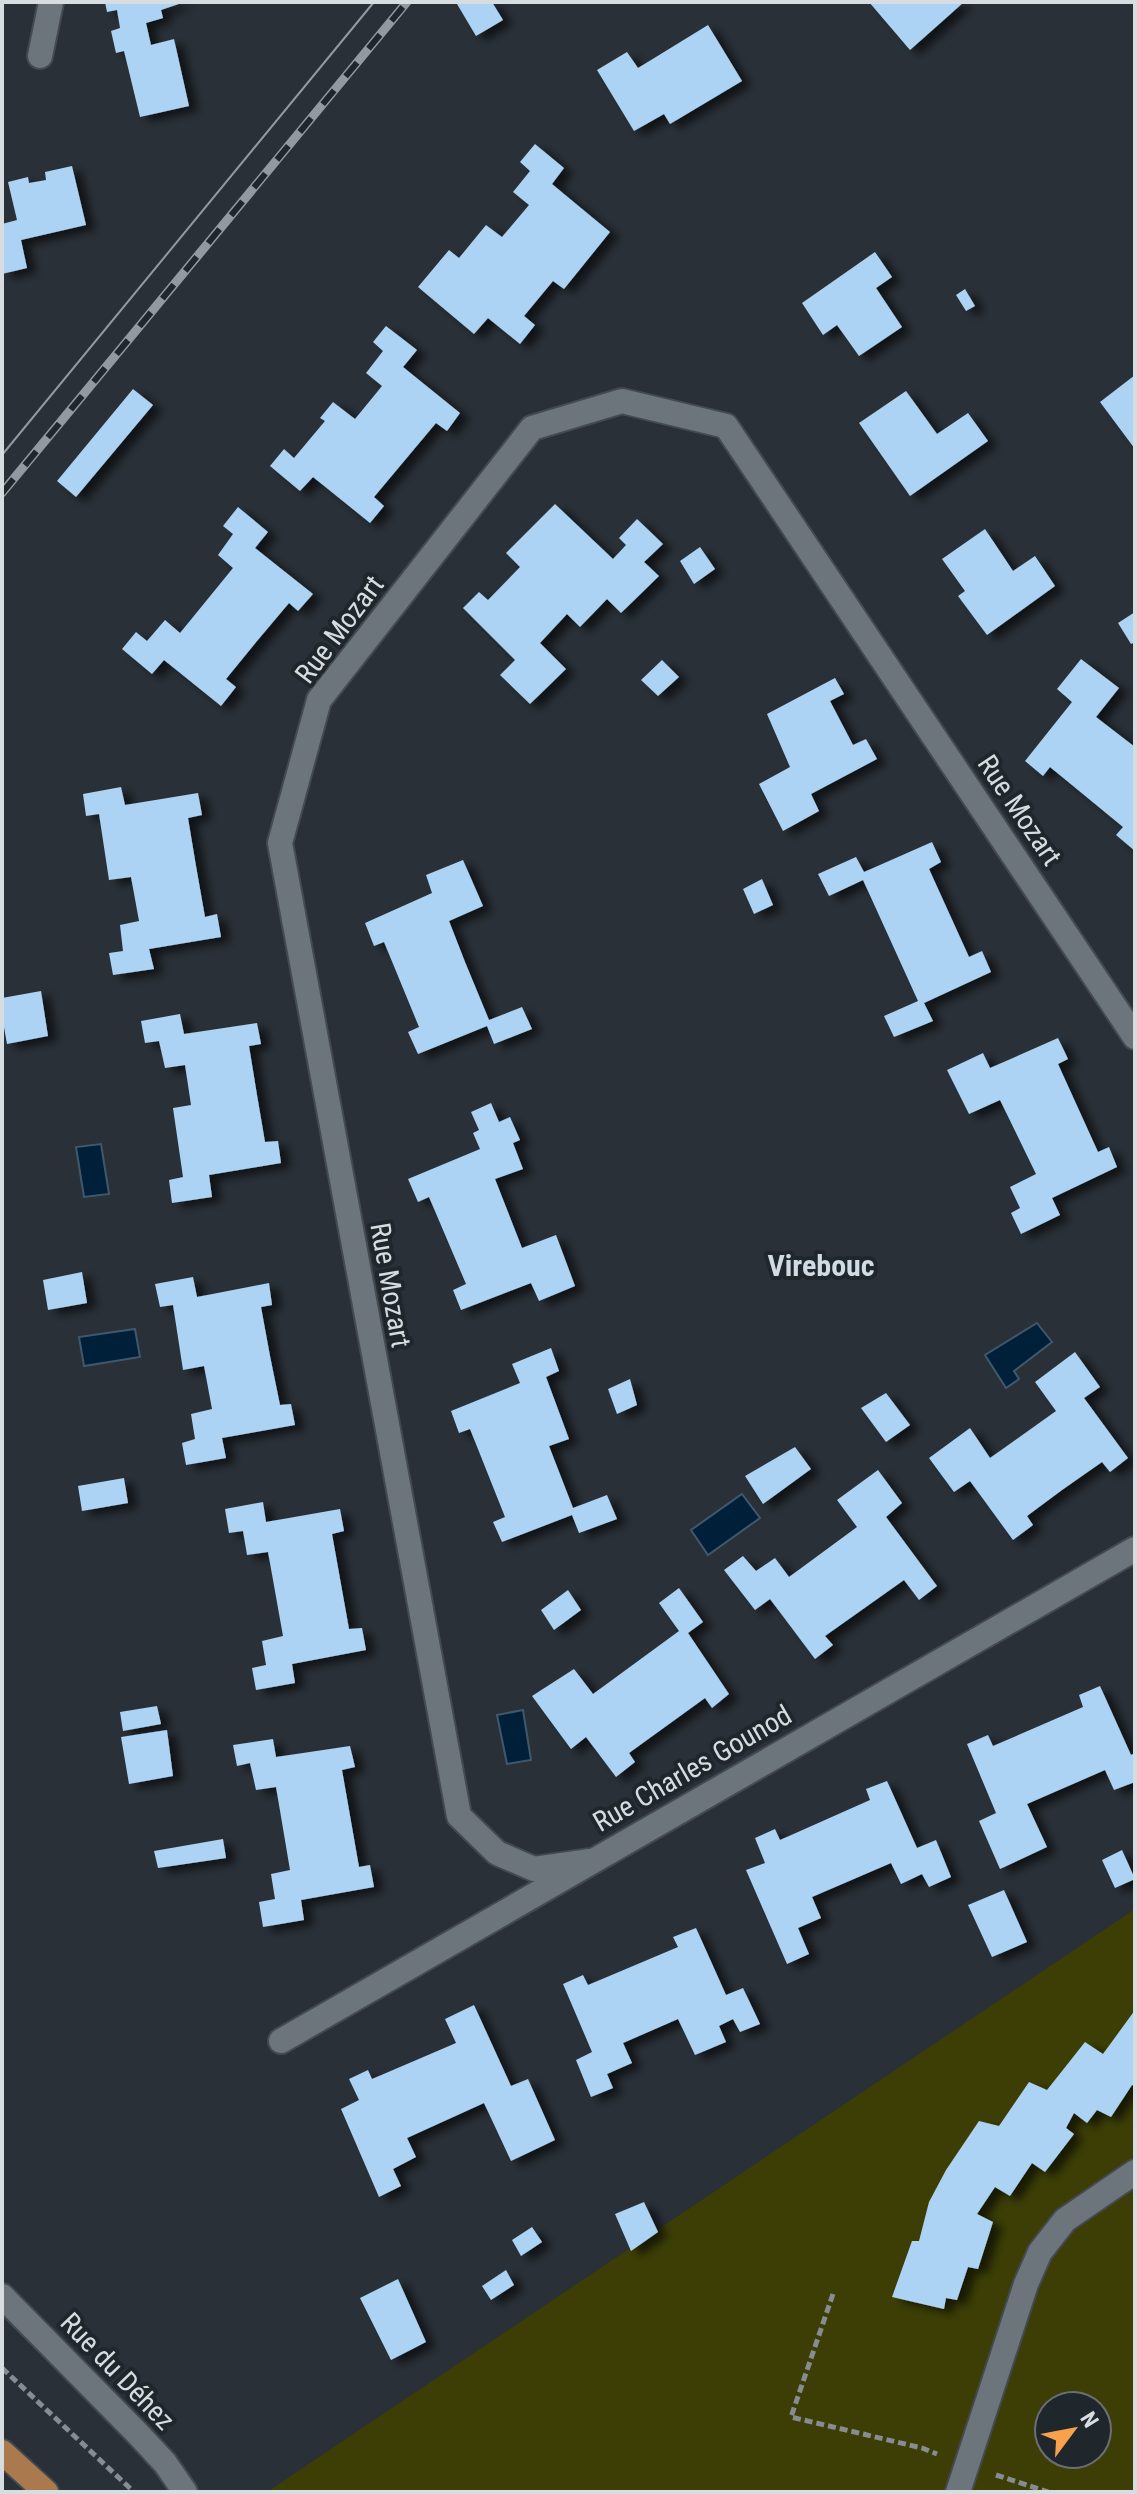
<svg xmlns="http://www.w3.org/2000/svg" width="1137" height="2494" font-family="'Roboto Condensed',sans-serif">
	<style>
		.green { fill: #3c3e06; fill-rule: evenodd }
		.water { fill: #00203a; stroke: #40586c; stroke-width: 2 }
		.building { fill: #add3f4; filter: url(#shadow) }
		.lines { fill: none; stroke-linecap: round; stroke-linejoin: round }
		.minor-casing { stroke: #444b50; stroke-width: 28 }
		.major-casing { stroke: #444b50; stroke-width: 28 }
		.path { stroke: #868c92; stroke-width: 5; stroke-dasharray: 8 4; stroke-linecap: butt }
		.minor { stroke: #6c757c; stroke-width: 24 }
		.major { stroke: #aa794e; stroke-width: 24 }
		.tram { stroke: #93999e; stroke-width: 2 }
		.rail-casing { stroke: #93999e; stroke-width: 9 }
		.rail { stroke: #1f272d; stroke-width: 6; stroke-dasharray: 18; stroke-linecap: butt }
		.labels { text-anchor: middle; stroke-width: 8; stroke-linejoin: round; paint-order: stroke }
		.street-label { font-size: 28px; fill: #d7dce0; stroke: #1f272d }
		.neighbourhood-label { font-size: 30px; font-weight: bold; fill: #d1dbe3; stroke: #1f272d }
	</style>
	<defs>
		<filter id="shadow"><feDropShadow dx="9" dy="5" stdDeviation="4" flood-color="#0009"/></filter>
	</defs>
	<rect width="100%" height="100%" fill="#293037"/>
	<path class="green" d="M1135,1909V2492H267ZM1049,2406H1097V2454H1049Z"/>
	<path class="water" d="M101,1144L109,1194L84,1197L76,1147Z
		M1037,1323L1052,1342L1014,1371L1019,1379L1006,1388L985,1355Z
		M135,1329L140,1357L84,1366L79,1337Z
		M742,1494L760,1518L708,1555L691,1530Z
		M523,1710L531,1760L507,1764L497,1715Z"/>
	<path class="building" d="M105,2H185L161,10L163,18L146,23L151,45L174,39L189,106L140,117L124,51L116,53L111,31L120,28L117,10L107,12Z
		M460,2H492L503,20L476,36L457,4Z
		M869,2H964L910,50Z
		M708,25L742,81L670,124L664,114L634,131L597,70L627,52L638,68Z
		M535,144L564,168L552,184L610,232L564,289L553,281L524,316L535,325L520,344L488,318L474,334L418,287L449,250L459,258L486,225L502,237L529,205L513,192L530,171L520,162Z
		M72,166L86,225L21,240L27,268L2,274V224L17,220L8,182L28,177L29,183L46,180L45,172Z
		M875,252L892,277L876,288L902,327L859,356L837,325L823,335L802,303Z
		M965,289L975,306L966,311L956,295Z
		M386,326L417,350L403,367L460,413L447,431L436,423L374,497L384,506L370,523L313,477L300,491L270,466L284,449L294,458L325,421L320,418L333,402L355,419L382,386L366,373L383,351L373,342Z
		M1135,375V449L1100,402Z
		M133,389L153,405L76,497L57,481Z
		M906,391L937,434L968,413L988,441L910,496L859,423Z
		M555,504L613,559L626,545L619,538L637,519L663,544L644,562L659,576L621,613L607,599L580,627L567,614L540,643L566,669L530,704L500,675L515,660L463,608L479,592L488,600L520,567L506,553Z
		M238,507L268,532L255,548L313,594L298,611L289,603L257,641L226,679L236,687L221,706L164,660L152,674L122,649L136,632L147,641L165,620L180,633L233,568L218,555L233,534L223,526Z
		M985,529L1013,571L1035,556L1055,586L987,635L958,596L965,591L942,559Z
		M700,547L715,569L694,584L680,561Z
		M1135,612V642L1131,644L1118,623Z
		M1081,659L1119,688L1096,717L1135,747V851L1116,835L1123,827L1050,767L1043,776L1025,761L1072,702L1057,689Z
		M662,660L679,677L658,696L641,680Z
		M835,678L844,694L830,701L853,745L866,739L877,759L811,794L819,811L783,831L759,784L790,767L767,714Z
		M121,787L125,805L198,793L202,815L188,818L196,866L205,917L217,914L221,937L149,949L154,969L113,975L109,953L123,951L120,925L139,921L131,877L109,880L99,814L86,816L83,794Z
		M932,842L941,862L929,869L969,957L982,951L991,972L924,1003L933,1021L894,1037L884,1016L918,1001L863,880L829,896L818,874L856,857L864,872Z
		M463,860L483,906L449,921L465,962L489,1020L522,1007L532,1029L494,1044L487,1026L418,1054L408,1032L419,1027L384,942L374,946L365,923L432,893L426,875Z
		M762,879L773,905L754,914L743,889Z
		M41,991L48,1036L7,1044L2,1016V998Z
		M180,1014L184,1034L257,1023L261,1044L249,1046L257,1095L265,1142L278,1141L281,1163L209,1175L212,1197L172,1203L169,1180L183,1177L173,1108L191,1105L185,1065L165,1068L159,1041L145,1043L141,1021Z
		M1058,1038L1068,1059L1058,1064L1098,1152L1109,1147L1117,1167L1052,1198L1060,1215L1021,1234L1011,1213L1020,1208L1010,1187L1036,1174L1000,1100L969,1114L947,1070L983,1053L990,1068Z
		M491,1103L499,1122L510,1117L520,1140L513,1143L523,1169L495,1179L522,1248L556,1235L575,1286L539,1301L531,1283L461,1310L453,1290L466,1284L429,1197L418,1202L408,1179L480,1149L473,1133L479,1130L471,1112Z
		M82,1272L87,1303L48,1310L43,1280Z
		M193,1277L197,1297L269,1283L272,1305L261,1307L270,1356L280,1405L291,1404L295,1425L222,1438L226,1458L186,1465L182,1443L195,1439L191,1414L212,1409L204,1366L183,1370L173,1305L160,1307L155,1284Z
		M551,1348L559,1371L546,1377L569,1439L549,1446L573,1508L607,1495L617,1519L579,1533L572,1515L502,1542L493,1522L505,1517L470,1429L459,1433L451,1411L520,1383L512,1364Z
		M1075,1352L1100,1387L1084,1398L1128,1458L1110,1472L1102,1462L1062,1490L1027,1516L1033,1525L1013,1540L970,1481L954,1492L929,1458L970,1428L990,1458L1056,1411L1035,1382Z
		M630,1379L637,1405L617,1414L608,1389Z
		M886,1393L910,1425L886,1442L861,1408Z
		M795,1447L811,1469L763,1504L745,1476Z
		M878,1470L902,1503L886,1517L937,1586L919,1600L904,1580L825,1636L833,1645L815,1659L770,1599L755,1610L724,1570L743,1556L756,1571L775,1558L789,1577L857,1527L837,1500Z
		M124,1478L128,1503L82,1511L78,1486Z
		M263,1502L266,1522L340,1509L344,1531L332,1534L349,1629L362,1628L366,1650L292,1664L295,1683L256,1690L252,1668L266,1665L262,1641L283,1636L268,1552L247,1555L243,1531L229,1533L225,1509Z
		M679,1588L703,1622L688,1633L729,1694L712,1708L705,1698L629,1753L635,1762L616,1777L586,1737L571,1749L532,1696L574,1669L593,1694L679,1631L659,1603Z
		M568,1590L581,1610L554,1630L541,1610Z
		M1100,1686L1131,1755L1135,1753V1782L1114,1790L1105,1770L1027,1804L1047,1847L1000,1869L979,1821L996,1813L967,1744L988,1735L993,1746L1083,1707L1079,1695Z
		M157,1706L161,1724L123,1731L120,1712Z
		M167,1730L173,1776L129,1784L121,1737Z
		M273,1739L276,1757L350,1746L355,1767L342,1770L359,1867L370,1865L374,1887L301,1900L304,1920L263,1927L259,1902L275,1899L271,1874L290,1870L276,1787L256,1790L250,1763L237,1766L233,1745Z
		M887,1781L917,1848L936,1840L951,1877L929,1887L922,1874L901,1884L891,1863L812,1897L821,1918L798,1928L809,1954L787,1964L746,1870L765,1863L755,1838L775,1829L780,1840L870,1800L866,1789Z
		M223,1839L226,1858L158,1868L154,1851Z
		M1122,1850L1135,1879L1115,1888L1102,1860Z
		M1004,1890L1027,1942L992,1957L968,1905Z
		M696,1928L726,1995L743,1988L760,2024L740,2032L733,2019L719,2026L726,2042L695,2055L678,2019L623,2043L632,2063L607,2074L613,2088L591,2097L576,2060L592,2052L563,1984L583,1975L588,1985L678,1947L673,1937Z
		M474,2005L511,2086L528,2079L555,2140L511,2161L484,2103L407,2138L416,2157L393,2169L401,2186L379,2197L341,2109L359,2100L349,2079L368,2070L372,2079L456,2043L445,2019Z
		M1135,2010V2086L1132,2085L1111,2117L1097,2110L1087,2123L1074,2113L1066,2128L1074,2134L1045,2172L1032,2163L1010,2196L995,2187L977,2214L993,2222L978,2269L968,2267L957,2300L946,2298L944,2309L892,2297L912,2241H919L929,2202L946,2170L979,2121L999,2126L1029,2082L1047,2090L1085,2042L1103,2054Z
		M644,2202L658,2232L631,2251L615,2214Z
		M532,2227L542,2242L521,2256L512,2240Z
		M506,2270L514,2285L491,2300L482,2286Z
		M398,2279L426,2342L391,2360L360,2298Z"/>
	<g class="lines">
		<defs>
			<path id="minor" d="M40,56L51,2
				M590,1861L534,1869L497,1853L459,1816L280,843L319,700L532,428L622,401L726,426L1135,1037
				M281,2041L1135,1549
				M2,2296L139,2435L165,2463L185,2492
				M958,2492L1026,2284L1040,2252L1065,2220L1135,2172"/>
			<path id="major" d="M2,2452L46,2492"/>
		</defs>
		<use href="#minor" class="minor-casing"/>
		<use href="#major" class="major-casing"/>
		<path class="path" d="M833,2294L791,2417L922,2448L937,2454
			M2,2368L134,2492
			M996,2475L1048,2492"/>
		<use href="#minor" class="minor"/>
		<use href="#major" class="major"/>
		<path class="tram" d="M2,455L374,2"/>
		<defs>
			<path id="rail" d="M2,493L407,2"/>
		</defs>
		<use href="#rail" class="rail-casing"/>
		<use href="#rail" class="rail"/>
	</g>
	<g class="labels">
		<g class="street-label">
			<text transform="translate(339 629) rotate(-53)" y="10">Rue Mozart</text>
			<text transform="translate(1020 810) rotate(56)" y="10">Rue Mozart</text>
			<text transform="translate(391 1285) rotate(80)" y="10">Rue Mozart</text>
			<text transform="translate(692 1768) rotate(-30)" y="10">Rue Charles Gounod</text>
			<text transform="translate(118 2371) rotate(46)" y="10">Rue du Déhez</text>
		</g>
		<g class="neighbourhood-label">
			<text x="821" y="1276">Virebouc</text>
		</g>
	</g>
	<rect width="1137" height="2494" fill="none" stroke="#d7dce0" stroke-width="8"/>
	<g transform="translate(1073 2430) rotate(58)"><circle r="38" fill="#1f272d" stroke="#696f75" stroke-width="2"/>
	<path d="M0-6L14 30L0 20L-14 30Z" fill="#f8a04b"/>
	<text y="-12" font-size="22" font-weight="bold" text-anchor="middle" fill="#d7dce0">N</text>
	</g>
</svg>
